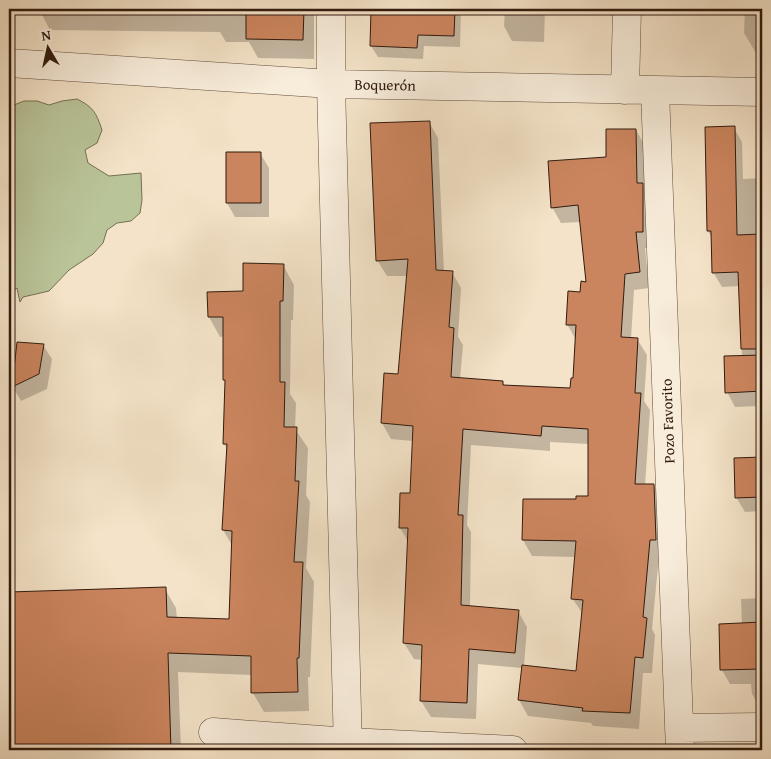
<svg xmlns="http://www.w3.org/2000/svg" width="771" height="759" font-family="'Gentium Book Plus',serif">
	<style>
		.green { fill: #b9c498; stroke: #757053 }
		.shadow { fill: #0003; fill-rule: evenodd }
		.building { fill: #cb855e; stroke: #311b0e }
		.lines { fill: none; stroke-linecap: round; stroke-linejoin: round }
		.minor-casing { stroke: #624d3c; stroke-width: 29 }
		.minor { stroke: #f8eddb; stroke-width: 28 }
		.labels { text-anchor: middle; stroke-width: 4; stroke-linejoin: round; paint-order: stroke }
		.street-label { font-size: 15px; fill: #311b0e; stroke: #f8eddb }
	</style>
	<rect width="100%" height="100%" fill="#f4e3c8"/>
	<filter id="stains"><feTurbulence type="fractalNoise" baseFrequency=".004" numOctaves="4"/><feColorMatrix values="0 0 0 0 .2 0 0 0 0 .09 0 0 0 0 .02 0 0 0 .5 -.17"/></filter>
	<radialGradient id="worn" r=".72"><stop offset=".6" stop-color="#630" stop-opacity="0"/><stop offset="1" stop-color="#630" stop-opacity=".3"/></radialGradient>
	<path class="green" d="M77,99C93,107 96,112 102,130L97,143L85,150L88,163L109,176L141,173L142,200L140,213L131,221L117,223L107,230L103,243L93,254L69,270L49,291L23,297L20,302L17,288L9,294V107L24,101H37L49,105L62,101Z"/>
	<path class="shadow" d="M39,9H314V59L258,58L249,42H226L220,32L50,30Z
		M372,9H461L460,47L424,46L423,59L378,57L371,46Z
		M505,9H545L544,42L512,41L504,26Z
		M745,9H762V53H756L744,33Z
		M429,122L438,138L444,272H452L461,288L458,337L463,345L460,379L502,382L505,386L572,389L574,379L576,340L567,324L581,293L588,283L581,222L561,223L552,207L636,130L645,146L651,248H645L649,288L634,290L631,339H637L647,355L644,401L650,410L645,486H654L663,502L665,556H659L652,629L655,635L652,673H643L639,729L593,726L591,723L528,716L519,700L522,668L478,664L476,719L431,717L421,701L423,660L414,659L404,643L409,543L400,528L411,494L413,441L391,439L382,423L399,375L408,276H387L377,260ZM550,442L589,444L590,497L577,500H524L523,540L532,556L576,557L572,598L583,614L577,672L524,666L527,627L518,611L470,607L471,532L467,525L471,445L550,451Z
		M734,128L742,142L743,179L762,178V440L760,406L735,407L727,392L742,357L740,286L722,287L713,272L712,238L708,231Z
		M260,153L269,168V217H235L227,203Z
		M283,265L294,285L293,320H291L290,394L296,403L295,429L308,448L306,495L310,502L306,568L314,582L310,677H308L309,711L264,712L253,693L252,675L178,672L181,750H9V593L165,589L176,608L177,619L230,621L232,545L223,530L228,450L224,444L226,383L224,379L225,336L220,337L209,317Z
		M18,344L43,345L52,359L47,389L21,401L13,387Z
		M9,388L15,398L9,423Z
		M762,458V511L745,512L736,497L735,459Z
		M762,598V708H760L752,694L751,684H730L722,670L742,624L741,599Z
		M762,744V750H721L720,746Z"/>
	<path class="building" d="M246,9H304L303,40L246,39Z
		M371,9H455L454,36L418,35L417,48L370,46Z
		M430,121L436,270L453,271L449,327L454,328L451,377L503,381V385L570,388L571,378H573L576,325H566L568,291L580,292L581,281L586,282L578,205L551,208L548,161L606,157V129H636L637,183H643V232H636L640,272L625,274L621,337L638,338L635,393H641L635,484H654L656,540H650L643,617L647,618L643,658L635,657L630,713L582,711L583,708L518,700L522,665L576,671L583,600L571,599L576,541L522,540L523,499H576V496H588V429L542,426L541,436L463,429L458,515H463L461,605L519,610L515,653L469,649L467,703L420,701L422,645L403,643L408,528H399L400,493H410L413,426L381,423L384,373L398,374L408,259L376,261L370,123Z
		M735,126L737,235L762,234V349H741L738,272L712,273L711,231H707L705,127Z
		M226,152H261V203H226Z
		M243,263L284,264L283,301H280V382H285L284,427H297L295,481H299L294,562H303L299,658H297L298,692L251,693V656L168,653L171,750H9V592L166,587L167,617L229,619L232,531L222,530L227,444H223L225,380H223V317H208L207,292L243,291Z
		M17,342L44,344L39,374L12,387Z
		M762,355V391L725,393L724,356Z
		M762,457V497L735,498L734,458Z
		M762,622V669L720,670L719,624Z"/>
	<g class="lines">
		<defs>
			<path id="minor" d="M331,9V84L348,750
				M9,63L331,84L762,92
				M625,90L627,9
				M655,91L680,750
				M679,728L762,727
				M213,732L348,742L513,750"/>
		</defs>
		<use href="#minor" class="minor-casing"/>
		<use href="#minor" class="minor"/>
	</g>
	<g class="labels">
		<g class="street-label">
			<text transform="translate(385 85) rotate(1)" y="5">Boquerón</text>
			<text transform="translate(668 421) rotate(-92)" y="5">Pozo Favorito</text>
		</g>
	</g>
	<rect width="771" height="759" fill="none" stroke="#f4e3c8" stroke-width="30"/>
	<rect x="10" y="10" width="751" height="739" fill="none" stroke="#311b0e" stroke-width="2.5"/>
	<rect x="15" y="15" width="741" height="729" fill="none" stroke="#311b0e"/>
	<g transform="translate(48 48) rotate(351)" stroke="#f8eddb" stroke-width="4" paint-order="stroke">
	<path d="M0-4L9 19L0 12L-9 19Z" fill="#311b0e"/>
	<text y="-8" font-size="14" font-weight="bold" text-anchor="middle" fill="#311b0e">N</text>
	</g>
	<rect width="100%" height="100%" filter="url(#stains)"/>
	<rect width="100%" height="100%" fill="url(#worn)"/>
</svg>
